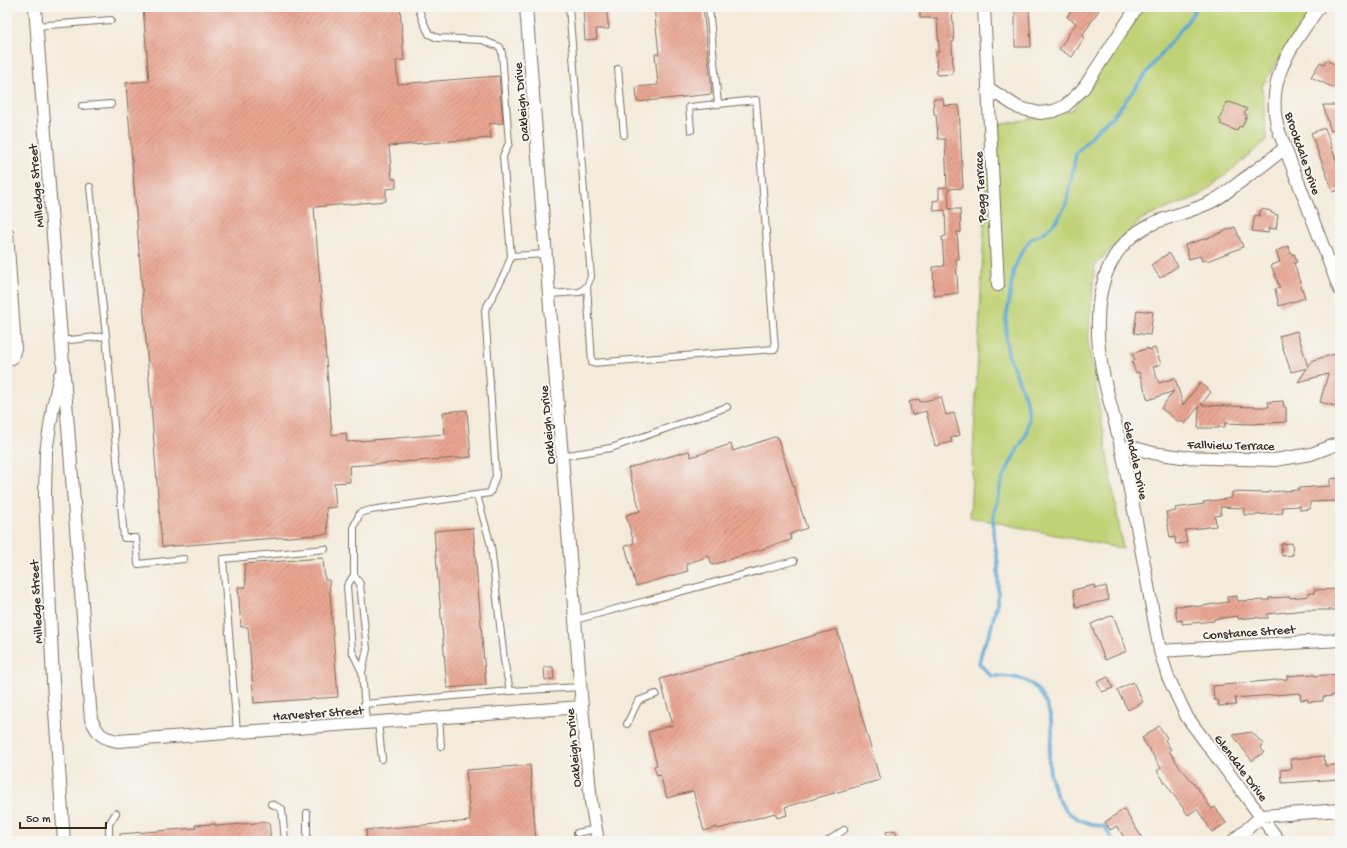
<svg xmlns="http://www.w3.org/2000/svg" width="1347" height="848" font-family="'Gochi Hand',sans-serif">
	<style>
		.green { fill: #bfd274; stroke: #7d7e49 }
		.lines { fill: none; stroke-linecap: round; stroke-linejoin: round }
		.stream { stroke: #5aa5d2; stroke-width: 3.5 }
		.building { fill: url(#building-hatch) }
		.service-casing { stroke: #7c6e60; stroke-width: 8 }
		.minor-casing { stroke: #7c6e60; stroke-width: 14 }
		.service { stroke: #fff; stroke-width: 6 }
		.minor { stroke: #fff; stroke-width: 12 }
		.labels { text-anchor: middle; stroke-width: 4; stroke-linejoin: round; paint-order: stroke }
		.street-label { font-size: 13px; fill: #3b2a1e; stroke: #f6f6f2 }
	</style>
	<defs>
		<pattern id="building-hatch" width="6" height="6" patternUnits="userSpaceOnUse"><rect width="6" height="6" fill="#e9a592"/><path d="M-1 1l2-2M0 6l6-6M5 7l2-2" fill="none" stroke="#be8777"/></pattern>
	</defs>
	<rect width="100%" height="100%" fill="#f6f6f2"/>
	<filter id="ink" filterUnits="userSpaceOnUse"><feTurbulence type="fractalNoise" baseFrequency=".025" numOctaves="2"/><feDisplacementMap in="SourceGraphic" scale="8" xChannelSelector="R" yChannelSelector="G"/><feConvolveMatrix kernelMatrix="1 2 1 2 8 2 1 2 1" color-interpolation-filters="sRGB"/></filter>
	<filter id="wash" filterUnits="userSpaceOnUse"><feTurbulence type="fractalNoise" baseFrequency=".012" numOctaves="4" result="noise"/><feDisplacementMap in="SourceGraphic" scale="16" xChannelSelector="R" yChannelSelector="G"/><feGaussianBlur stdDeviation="0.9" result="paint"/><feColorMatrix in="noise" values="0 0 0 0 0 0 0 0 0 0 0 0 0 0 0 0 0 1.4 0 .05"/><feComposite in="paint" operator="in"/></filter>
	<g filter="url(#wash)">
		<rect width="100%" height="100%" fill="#f4ebda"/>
		<path class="green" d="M1137,7H1314L1262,86L1267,140L1201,195L1142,219L1095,265L1088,341L1123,549L970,517L989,127L1072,110Z"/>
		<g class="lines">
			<path class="stream" d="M1113,841L1105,827C1094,825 1082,822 1073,816C1055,804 1048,775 1049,755C1049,749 1052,743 1052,737C1053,716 1045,689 1024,680C1014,676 1001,676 991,676L979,663L983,647L990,632L998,599V564L993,531L994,513L1002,480L1017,450L1026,435L1029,418L1027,402L1008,354L1006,337V320L1014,269L1021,253L1031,239L1046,231L1058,219L1066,204L1073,170L1076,153L1099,128L1112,117L1123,104L1154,63L1186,23L1197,7"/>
		</g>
		<g id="blocks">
			<path class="building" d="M143,7H400L404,60L396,61L398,84L499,76L503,123L489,124L491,138L389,146L392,179H396V188L386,189V201L314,207L332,435L346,433L347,442L445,434L443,412L467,410L471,457L349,466L350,482L334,483L336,507L326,508L328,534L162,547L126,83L149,81Z
				M583,7H606L609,29H596L597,39L585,40Z
				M654,7H703L712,94L637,102L636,87L658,85L655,54H659Z
				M920,7H952L954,42H952L953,74L937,75L936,52L939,51L937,18H920Z
				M1015,7H1029L1031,47H1015Z
				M1073,7H1101L1082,36L1084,38L1072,57L1059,49L1076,23L1067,17Z
				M1326,60L1340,67V75L1334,88L1311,77L1320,62L1324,64Z
				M933,99H943L944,106L959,105L963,188L948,189L949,209H960L961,232H957L959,259H956L958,293L934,296L933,267L944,266L942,237L946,236L945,210L934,211L933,201L939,200V188L947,187L945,139H938L936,114L934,115Z
				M1227,102L1229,103L1230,102L1247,109L1244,114L1247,115L1242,127L1239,126L1237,131L1220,124L1222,122L1219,120Z
				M1323,105H1337L1340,113V128L1331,131Z
				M1325,128L1340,172V189L1333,192L1311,133Z
				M1261,209L1271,211V213L1278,215L1276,229L1269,228L1268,233L1252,231L1255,215L1259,216Z
				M1235,227L1243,247L1207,261L1206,260L1202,261L1200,256L1189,259L1185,245L1210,237Z
				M1288,246L1292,255L1294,254L1297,262L1294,263L1305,298L1279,306L1275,289L1280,288L1271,265L1280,262L1276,251Z
				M1169,253L1178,266L1160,278L1151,265Z
				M1137,310L1153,312L1150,335L1134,333Z
				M1297,331L1308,367L1313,360L1335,354L1340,371V401L1338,407L1320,402L1328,374L1298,382L1307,368L1291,372L1279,336Z
				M1148,348V350L1155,348L1161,364L1153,367L1159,383L1175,378L1183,405L1200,383L1211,392L1201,405L1257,407H1269L1268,402L1283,401L1284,407H1286V422L1252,424L1225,423V427H1218V428H1198L1199,406L1185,424L1180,420L1179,422L1161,408L1174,391L1148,400L1139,372L1136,373L1132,362L1135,360L1132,354Z
				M941,397L946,415L954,413L960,435L951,438L952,442L935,446L926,411L912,415L909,402L919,399L920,402Z
				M777,436L807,528L790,534L791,540L712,565L709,556L686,564L688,571L636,586L625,546L634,543L626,515L640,511L628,468L689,451L691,457L731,444L733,451Z
				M1340,478V501L1310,502V509L1300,510V506L1282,507L1283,513L1256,515H1244V508L1220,507L1221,515L1215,516L1216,526L1185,530L1187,543L1176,544L1175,537L1170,538L1166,512L1176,511L1175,508L1204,504L1203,502L1232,498V492L1268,493V492L1299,490L1298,488L1330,486V479Z
				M473,528L486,685L447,688L434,531Z
				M1292,543L1293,555L1282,556L1281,544Z
				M323,558L325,580H329L338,697L254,703L248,627H241L238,587H246L244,564Z
				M1094,585L1095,589L1106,586L1109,600L1076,607L1073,590Z
				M1340,589V610H1306L1267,614L1268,618H1258V617L1238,619V616L1214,619V621L1182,624V620L1177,621L1175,606L1195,605V607L1228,602L1227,597L1237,596V601L1269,600V598L1290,597V598L1308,596V593H1314V590Z
				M1113,615L1127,651L1105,660L1091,624Z
				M837,629L880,780L785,807L787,815L777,818L775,813L718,829L717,827L704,831L693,791L667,798L660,775L657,776L654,766L657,765L648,732L673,725L660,679Z
				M544,667H553L554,679L545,680Z
				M1314,674V676L1340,674V695L1323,697V701L1308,702V699L1301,700L1300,693L1235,698L1236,705L1219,706L1218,700H1214L1213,686L1287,679V676Z
				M1108,677L1113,688L1102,692L1097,682Z
				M1133,682L1143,702L1128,710L1117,690Z
				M1159,726L1167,738L1165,740L1171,750L1169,751L1179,766L1193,782L1212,809L1215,807L1226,823L1212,832L1197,809L1188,815L1157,771L1161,768L1142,738Z
				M1252,732L1263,744L1260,747L1264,752L1252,761L1233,735Z
				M1324,756L1325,766L1340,764V779L1282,783L1281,770L1292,769L1291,759Z
				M530,765L536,841H367L366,830L470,821L466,770Z
				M1124,809L1142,838L1137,841H1126L1117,826L1110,830L1105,822Z
				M269,822L271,841H120V834L196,828L195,825L216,824V826Z
				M895,830L899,841H888L886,832Z"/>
		</g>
	</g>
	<g filter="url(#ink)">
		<use href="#blocks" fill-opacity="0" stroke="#7c6e60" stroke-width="1"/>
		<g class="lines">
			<defs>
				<path id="service" d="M36,26L111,20
					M618,69L624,135
					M82,106L111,104
					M691,130L689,107L718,104
					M90,187L106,336
					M511,256L546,254
					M587,286L592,363L775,349L756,100L718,104L709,7
					M549,294L580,292L587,286L591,277L569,7
					M61,341L106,336L124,538H136L138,564L184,559
					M562,456L611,448L727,407
					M477,495L491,546L504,660L510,691L581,687
					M354,575L347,586L352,651L362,672
					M575,620L794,561
					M364,704L510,691
					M439,717L441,746
					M366,722L362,672L367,649L360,584L354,575V526L360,513L371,510L490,493L496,476L485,310L505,273L511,256L503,156L509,143L502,53L500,47L482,40L438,38L429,34L423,21L418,7
					M378,722L382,759
					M627,724L638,701L656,694
					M237,732L223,559L325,549
					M271,804L274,805L282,809L285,841
					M307,813V841
					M577,833L596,829
					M109,841V824L116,813
					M828,841L844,830"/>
				<path id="minor" d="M35,7L91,719C98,734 101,738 118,741L582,707
					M526,7L582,707L591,802L598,841
					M984,7L998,285
					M1319,7C1293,45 1266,76 1277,125C1279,133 1283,141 1285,148L1340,290
					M988,88L1019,108L1040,113L1054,111L1065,106L1083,89L1137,7
					M7,233L15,348L12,358L7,360
					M60,375L53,407L46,452L45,495L53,682L64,841
					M1121,447L1135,448L1153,453L1182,457L1275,460L1311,454L1340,443
					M1160,651L1340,640
					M1233,841L1262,816L1340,810
					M1279,841L1187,717L1168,677L1160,651C1147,583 1136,514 1121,447C1112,406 1096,363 1098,321C1098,293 1106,262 1126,242C1150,217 1181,217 1211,202C1220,198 1228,191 1236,185C1252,173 1269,161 1285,148"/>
			</defs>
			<use href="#service" class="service-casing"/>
			<use href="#minor" class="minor-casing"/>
			<use href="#service" class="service"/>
			<use href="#minor" class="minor"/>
		</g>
	</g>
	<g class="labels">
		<g class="street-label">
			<text transform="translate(520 102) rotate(-95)" y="5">Oakleigh Drive</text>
			<text transform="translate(1304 153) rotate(71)" y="5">Brookdale Drive</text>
			<text transform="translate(35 186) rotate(-95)" y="5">Milledge Street</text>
			<text transform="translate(979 187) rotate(-93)" y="5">Pegg Terrace</text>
			<text transform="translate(546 425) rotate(-95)" y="5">Oakleigh Drive</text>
			<text transform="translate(1231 444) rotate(1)" y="5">Fallview Terrace</text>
			<text transform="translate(1137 460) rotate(78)" y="5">Glendale Drive</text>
			<text transform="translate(35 602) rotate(-93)" y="5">Milledge Street</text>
			<text transform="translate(1249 631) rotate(-4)" y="5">Constance Street</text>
			<text transform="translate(318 712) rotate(-4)" y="5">Harvester Street</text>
			<text transform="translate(572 748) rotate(-95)" y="5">Oakleigh Drive</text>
			<text transform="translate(1242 767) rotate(53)" y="5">Glendale Drive</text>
		</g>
	</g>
	<rect width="1347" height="848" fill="none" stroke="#f6f6f2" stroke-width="24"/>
	<path d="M20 822v6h86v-6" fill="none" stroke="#3b2a1e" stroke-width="2"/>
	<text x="26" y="822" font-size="12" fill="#3b2a1e" stroke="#f6f6f2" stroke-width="3" paint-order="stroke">50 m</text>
</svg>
